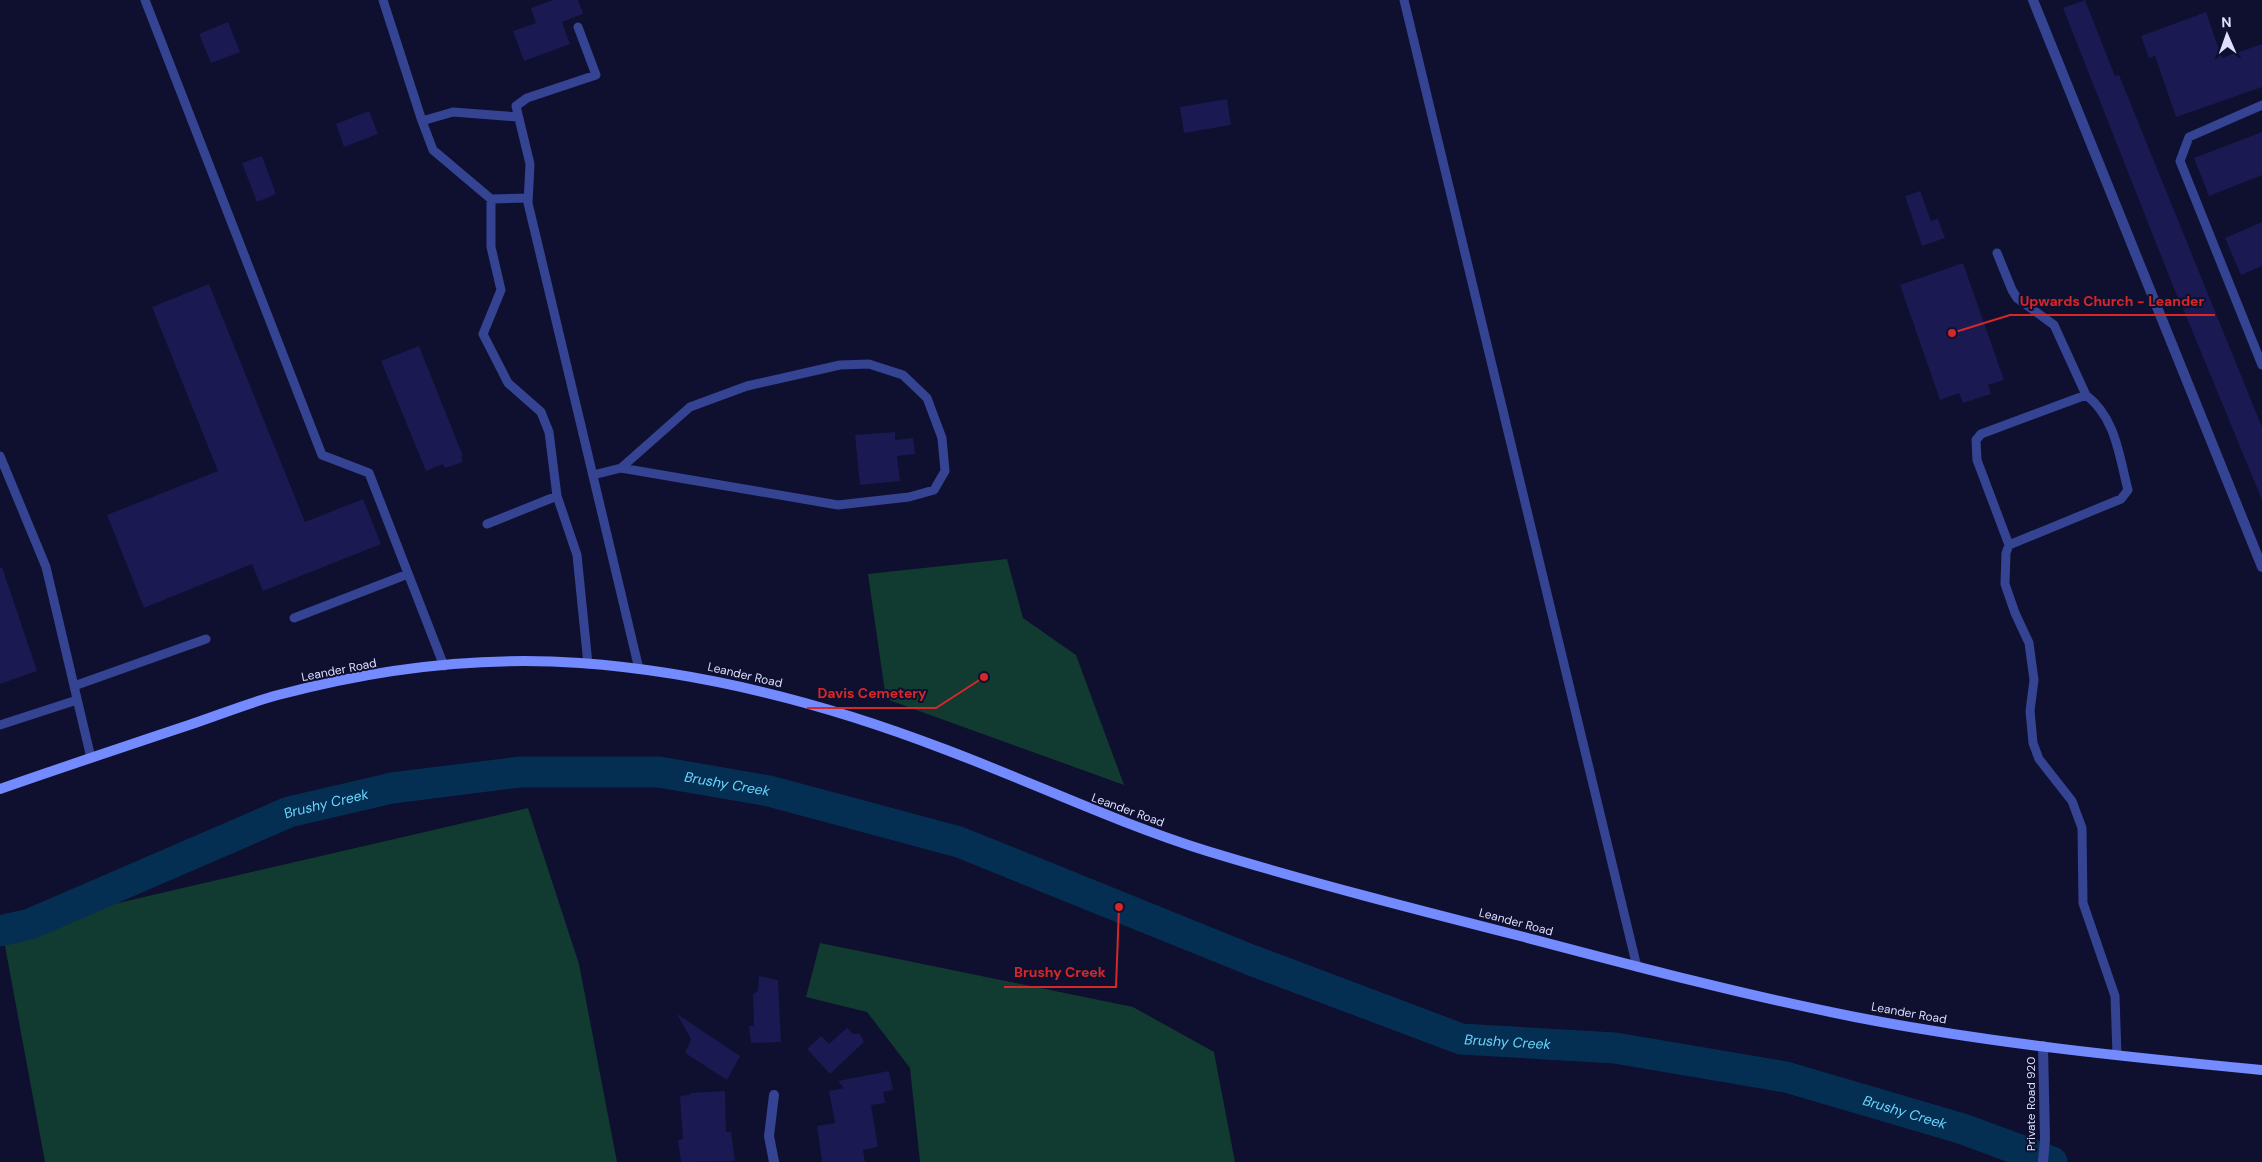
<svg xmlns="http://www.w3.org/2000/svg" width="2262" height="1162" font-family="'DM Sans',sans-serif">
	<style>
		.green { fill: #113a31 }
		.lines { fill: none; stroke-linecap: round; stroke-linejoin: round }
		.river { stroke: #052f52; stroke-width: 31 }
		.building { fill: #1a1952 }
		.service { stroke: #354393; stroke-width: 9 }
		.minor { stroke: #354393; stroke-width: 10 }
		.secondary { stroke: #748aff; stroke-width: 10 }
		.labels { text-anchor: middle; stroke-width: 4; stroke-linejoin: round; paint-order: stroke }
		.street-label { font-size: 12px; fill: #dddfff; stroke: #0f0f2f }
		.water-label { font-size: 14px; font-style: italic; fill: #6bd6ff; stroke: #0f0f2f }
		.leader { fill: none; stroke: #d62828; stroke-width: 2 }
		.callout-dot { fill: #d62828; stroke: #0f0f2f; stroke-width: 2 }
		.callout-label { font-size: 14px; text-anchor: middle; font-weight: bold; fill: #d62828; stroke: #0f0f2f; stroke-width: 4; stroke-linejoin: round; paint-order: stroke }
	</style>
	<rect width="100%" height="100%" fill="#0f0f2f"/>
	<path class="green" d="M1007,559L1023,618L1076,655L1124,785L886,699L868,574Z
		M528,808L579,964L617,1162H45L2,930Z
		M820,943L1133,1007L1214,1052L1235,1162H920L910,1068L867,1012L806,997Z"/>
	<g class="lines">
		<path class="river" id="s1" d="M0,931L30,924L289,812L392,788L520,772H659L769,791L959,842L1251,960L1461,1039L1615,1048L1786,1077L1963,1129L2052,1162"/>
	</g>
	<path class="building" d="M553,0H578L583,14L562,22L570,44L524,61L513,31L536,23L531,8Z
		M2085,0L2115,76L2119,75L2262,427V500L2182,306H2181L2063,8Z
		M2206,12L2222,58L2262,44V87L2176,117L2155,56L2149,58L2141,36Z
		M228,22L240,52L211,63L199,34Z
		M1227,99L1231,125L1184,133L1180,107Z
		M369,111L378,134L344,147L336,124Z
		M2262,132V175L2209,196L2194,158Z
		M262,156L276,194L257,202L242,163Z
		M1920,191L1931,221L1938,219L1945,238L1922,246L1905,196Z
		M2262,222V266L2241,275L2225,238Z
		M1963,263L2004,380L1988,385L1991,394L1963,403L1959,393L1940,400L1900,285Z
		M209,284L305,522L363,499L381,544L263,591L252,564L144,608L107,515L218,471L152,307Z
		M419,346L463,456L461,457L463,462L445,468L443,464L426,471L381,361Z
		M895,432V440L913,438L915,454L897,456L900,481L860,485L855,435Z
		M2,567L37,671L0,684V568Z
		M759,976L778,980L781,1042L751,1043L749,1026H754L753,994L758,991Z
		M677,1014L740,1056L727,1080L685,1053L691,1039Z
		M847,1028L853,1034H860L864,1042L830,1074L807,1049L821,1036L829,1044Z
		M889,1071L893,1090L883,1092L885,1103L871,1105L878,1147L863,1150L865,1162H822L817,1126L835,1123L829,1091L844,1088L838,1081Z
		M725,1091L726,1132H731L735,1161L681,1162L678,1140L683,1139L680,1096L689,1095L690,1093Z"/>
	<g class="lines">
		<path class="service" d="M145,0L322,455L369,473L444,666
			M383,0L422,121
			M1404,0L1637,967
			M578,27L596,75L527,98L516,106L530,164L528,203L639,669
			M2262,105L2189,137L2180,161L2262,365
			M518,117L453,112L422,121L433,150L491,199L528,198
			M491,199V247L501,290L483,334L508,383L541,412L549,432L557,496
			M1997,253L2012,290L2017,298L2054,325L2086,395
			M0,456L46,567L91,758
			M593,475L621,468L690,407L747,386L840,365L869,364L903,375L927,398L942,438L945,471L934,490L909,497L838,505L621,468
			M487,524L557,496L577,555L588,664
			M2009,545L1977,460L1976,440L1981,434L2086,395C2116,418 2119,456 2128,490L2121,499L2009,545L2006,553L2005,584L2015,613L2029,643L2034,680L2030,711L2033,743L2039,759L2072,801L2082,828L2083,903L2115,996L2117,1055
			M294,618L408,574
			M74,686L206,639
			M0,725L77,700"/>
		<path class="minor" d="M2033,0L2262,567
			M2043,1046L2045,1139L2043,1162
			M774,1095L769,1136L774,1162"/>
		<path class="secondary" d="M0,789C63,767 126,746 189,725C219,715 248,703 278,695C375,669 480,656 580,663C706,672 827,704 944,749C1032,782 1117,823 1207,851C1312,883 1418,910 1524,937C1634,966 1743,995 1855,1017C1989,1043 2126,1057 2262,1070"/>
	</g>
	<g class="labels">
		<g class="street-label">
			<text transform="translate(339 670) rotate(-11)" y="4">Leander Road</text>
			<text transform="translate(745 675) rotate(13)" y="4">Leander Road</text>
			<text transform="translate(1128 810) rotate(20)" y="4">Leander Road</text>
			<text transform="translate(1516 922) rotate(15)" y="4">Leander Road</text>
			<text transform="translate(1909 1013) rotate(10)" y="4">Leander Road</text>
			<text transform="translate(2031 1104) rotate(-90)" y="4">Private Road 920</text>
		</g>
		<g class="water-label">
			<text dy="5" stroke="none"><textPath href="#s1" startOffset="756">Brushy Creek</textPath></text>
			<text dy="5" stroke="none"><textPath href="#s1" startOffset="351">Brushy Creek</textPath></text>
			<text dy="5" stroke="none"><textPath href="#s1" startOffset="1581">Brushy Creek</textPath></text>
			<text dy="5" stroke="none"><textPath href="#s1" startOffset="1986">Brushy Creek</textPath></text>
		</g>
	</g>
	<path class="leader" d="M1952 333L2010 315H2215M984 677L936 708H807M1119 907L1116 987H1004"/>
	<g class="callout-dot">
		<circle cx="1952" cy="333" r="5"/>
		<circle cx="984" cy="677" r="5"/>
		<circle cx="1119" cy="907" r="5"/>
	</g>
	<g class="callout-label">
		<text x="2112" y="306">Upwards Church - Leander</text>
		<text x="872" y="698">Davis Cemetery</text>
		<text x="1060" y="977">Brushy Creek</text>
	</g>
	<g transform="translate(2227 35) rotate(358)" stroke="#0f0f2f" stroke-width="4" paint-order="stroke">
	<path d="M0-4L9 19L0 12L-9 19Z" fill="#dddfff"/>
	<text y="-8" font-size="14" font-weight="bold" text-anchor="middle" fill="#dddfff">N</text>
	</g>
</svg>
